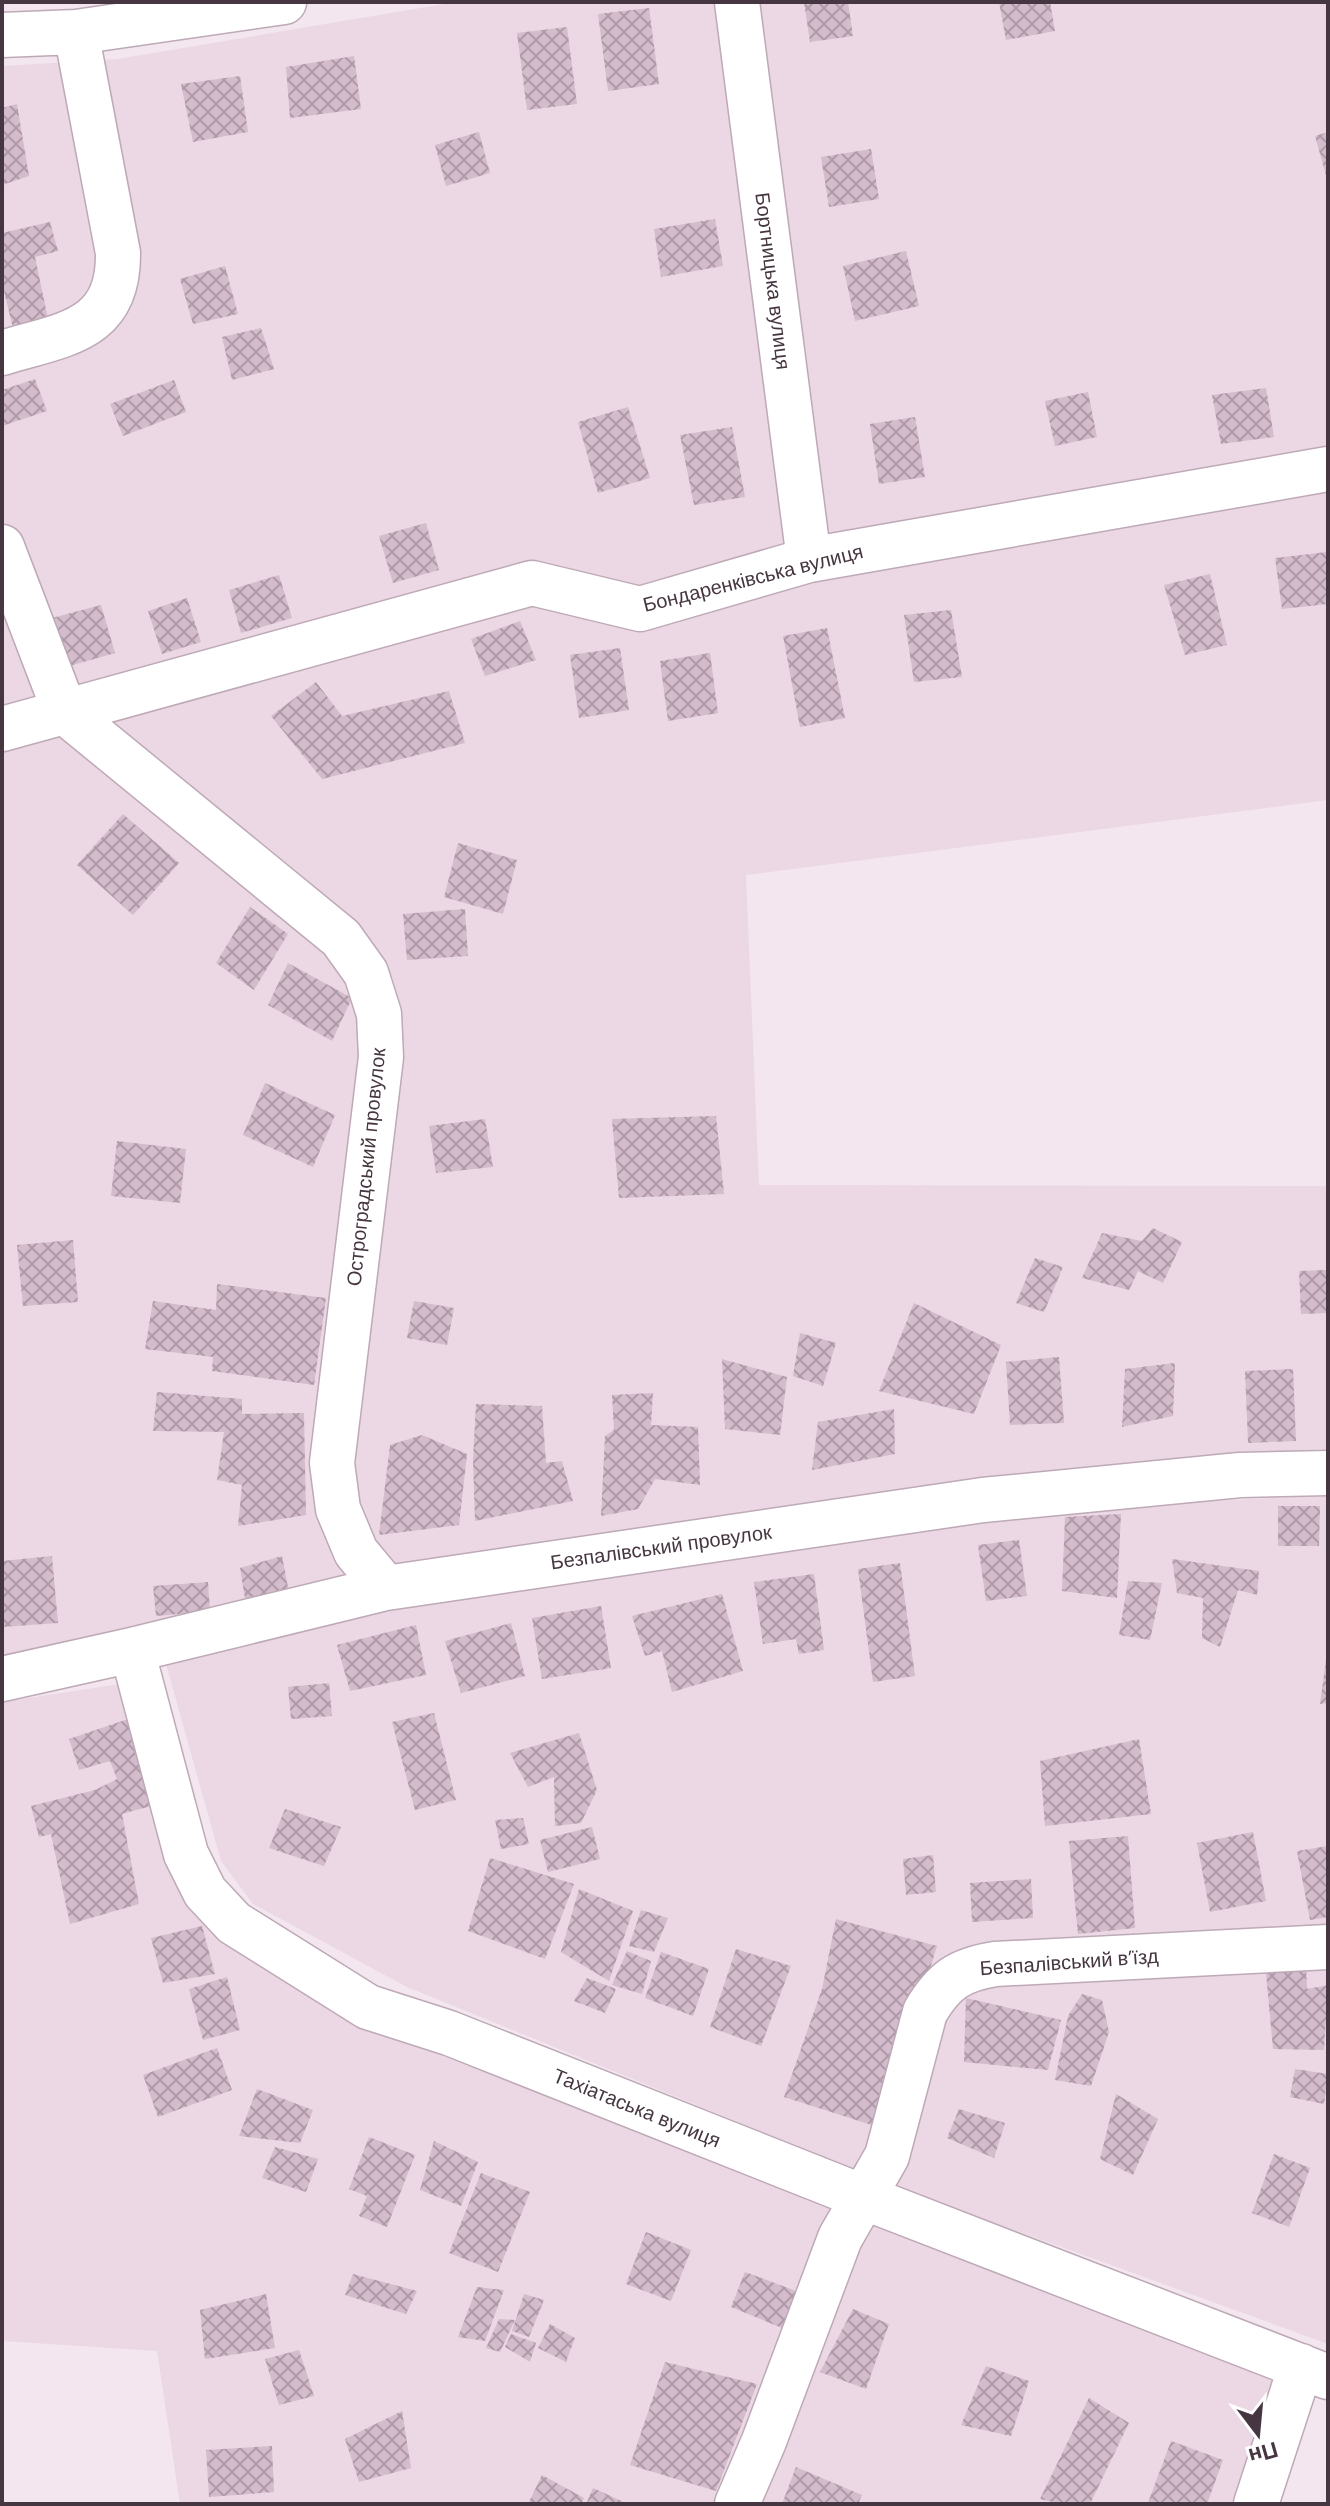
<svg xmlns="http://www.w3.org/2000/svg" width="1330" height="2506" font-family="'DM Sans',sans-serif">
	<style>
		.residential { fill: #ebd8e4 }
		.building { fill: url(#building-cross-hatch) }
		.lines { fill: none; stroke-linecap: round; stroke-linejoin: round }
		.minor-casing { stroke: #bea9b7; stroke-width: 47 }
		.minor { stroke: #fff; stroke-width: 44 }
		.labels { text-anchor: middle; stroke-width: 6; stroke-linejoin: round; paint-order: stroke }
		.street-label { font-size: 20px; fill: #463641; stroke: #fff }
	</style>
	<defs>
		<pattern id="building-cross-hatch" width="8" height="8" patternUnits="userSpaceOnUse" patternTransform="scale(2)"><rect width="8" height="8" fill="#d4bccd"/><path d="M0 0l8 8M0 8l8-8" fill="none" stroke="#ae9aa8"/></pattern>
	</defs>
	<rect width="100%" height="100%" fill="#f3e6ee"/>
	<path class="residential" d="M456,2H1328V800L746,875L759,1185L1328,1186V1450L1318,1449L391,1565L2,1663V66L117,59Z
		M1328,1495V2344L905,2190L407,1987L253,1904L221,1861L166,1664L393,1606L999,1512Z
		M127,1683L230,1941L336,2015L1282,2379L1239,2504H180L157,2351L2,2341V1702Z"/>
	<path class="building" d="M804,2H848L853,36L810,42Z
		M999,2H1050L1055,31L1006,40Z
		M649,8L659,84L608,91L598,14Z
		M567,27L577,104L527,110L517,33Z
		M354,56L361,109L290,118L286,67Z
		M240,76L248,132L193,142L181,84Z
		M17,104L29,176L2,185V108Z
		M479,132L490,173L446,186L435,145Z
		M1328,132V179H1327L1315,136Z
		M871,149L879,199L829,207L821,157Z
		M715,219L723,266L661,277L654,229Z
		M50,222L58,251L35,257L49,324L14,332L2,283V233Z
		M906,251L919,306L855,321L843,266Z
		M225,266L238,314L193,324L180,279Z
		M261,328L274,369L232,380L222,337Z
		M35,379L47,411L2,426V390Z
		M174,380L186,412L123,436L110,404Z
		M1266,388L1274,437L1221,444L1212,395Z
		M1088,392L1097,437L1055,446L1045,401Z
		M628,407L650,478L598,493L578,422Z
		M915,417L925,477L879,484L870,424Z
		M732,427L745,497L694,505L680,435Z
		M426,523L439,570L393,583L379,536Z
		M1327,552L1328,604L1282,609L1275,558Z
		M1210,574L1227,645L1185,655L1164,585Z
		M279,575L292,618L241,633L229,590Z
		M187,598L201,642L162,654L148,611Z
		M101,605L115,653L66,667L52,618Z
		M951,610L962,677L914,682L904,615Z
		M520,621L536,660L485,676L471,639Z
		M827,628L845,718L800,727L783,636Z
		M620,648L629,710L579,718L570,655Z
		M710,653L718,713L668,721L660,661Z
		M316,682L342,716L449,691L465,743L322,779L271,716Z
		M123,814L179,863L133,915L77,865Z
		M458,843L517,860L503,914L444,897Z
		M250,907L288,934L254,990L216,963Z
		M465,909L468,956L407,960L403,914Z
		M288,963L352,998L332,1041L268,1005Z
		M265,1083L335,1115L313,1167L243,1135Z
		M716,1116L724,1194L619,1198L612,1119Z
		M485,1119L493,1167L436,1173L429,1126Z
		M117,1141L186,1149L180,1203L111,1196Z
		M1153,1228L1182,1242L1163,1283L1138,1271L1129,1290L1082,1278L1102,1233L1142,1241Z
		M73,1240L78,1302L23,1306L17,1245Z
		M1035,1258L1063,1267L1044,1312L1016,1303Z
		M1328,1270V1313L1301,1314L1299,1271Z
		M217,1284L326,1298L314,1385L212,1371L213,1357L145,1349L153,1301L216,1310Z
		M414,1301L454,1308L447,1345L407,1338Z
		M914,1303L1001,1345L974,1414L879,1391Z
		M800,1333L836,1343L823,1386L793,1376Z
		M1059,1357L1064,1423L1010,1425L1006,1362Z
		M722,1359L787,1377L780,1435L725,1429Z
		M1175,1363L1173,1416L1122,1427L1125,1369Z
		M1293,1369L1296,1441L1248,1443L1245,1371Z
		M157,1392L242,1399V1414L304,1413L306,1515L238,1526L242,1485L217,1480L224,1432L153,1431Z
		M653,1393L651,1425L698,1427L700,1485L655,1479L638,1509L601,1516L605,1436L614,1430L612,1395Z
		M476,1404L542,1406L546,1463L562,1461L573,1501L475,1521L473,1459Z
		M894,1409L895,1454L812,1470L818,1422Z
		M422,1435L467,1454L459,1525L379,1535L390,1445Z
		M1278,1506H1320L1319,1546H1278Z
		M1121,1514L1117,1598L1062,1591L1065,1517Z
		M1019,1540L1027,1596L986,1601L978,1545Z
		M52,1556L58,1623L2,1627V1561Z
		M282,1556L291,1603L247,1611L240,1568Z
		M1172,1559L1259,1571L1257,1595L1238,1590L1220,1647L1202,1638L1203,1598L1177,1593Z
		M900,1563L915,1676L873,1682L858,1569Z
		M814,1574L824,1650L799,1654L796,1639L763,1644L754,1582Z
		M1128,1581L1162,1583L1150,1640L1119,1635Z
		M208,1582L210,1611L156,1616L153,1586Z
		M722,1594L743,1671L672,1692L662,1651L645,1656L632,1616Z
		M601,1606L611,1668L542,1679L532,1618Z
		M511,1623L525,1676L461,1693L445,1641Z
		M416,1625L426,1675L350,1691L337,1645Z
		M1326,1660H1328V1703L1320,1704Z
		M329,1683L332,1716L291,1719L288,1687Z
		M434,1713L456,1800L415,1810L392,1722Z
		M134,1717L162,1803L122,1814L139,1904L70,1924L51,1834L39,1837L31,1806L95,1790L117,1779L110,1761L79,1770L69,1739Z
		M579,1733L597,1790L581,1823L555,1826L554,1777L528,1787L510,1753Z
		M1139,1739L1151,1814L1045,1826L1040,1761Z
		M285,1809L341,1827L324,1866L269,1848Z
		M523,1818L529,1844L501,1849L495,1820Z
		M592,1827L600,1859L548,1872L540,1840Z
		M1253,1832L1266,1901L1210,1912L1197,1843Z
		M1128,1836L1135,1928L1078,1934L1069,1841Z
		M1328,1846V1917L1310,1920L1297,1851Z
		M933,1855L936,1892L906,1895L903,1859Z
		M490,1858L574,1884L545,1959L468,1931Z
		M1031,1879L1033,1918L972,1922L970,1883Z
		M579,1889L633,1911L609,1981L561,1952Z
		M641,1910L668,1918L654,1952L629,1946Z
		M836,1919L937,1946L881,2128L784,2097L822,1989Z
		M202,1926L215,1974L163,1983L151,1938Z
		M736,1949L791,1966L761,2046L710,2027Z
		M627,1951L651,1961L642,1994L612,1985Z
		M661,1952L709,1969L693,2016L645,1998Z
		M1306,1966L1307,1989L1328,1985L1324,2050L1273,2049L1266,1973Z
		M227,1977L240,2030L203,2040L189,1989Z
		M587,1978L616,1989L605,2013L574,2001Z
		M1082,1994L1102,2000L1109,2032L1091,2086L1055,2080L1068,2016Z
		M966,1998L1061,2020L1048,2070L964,2062Z
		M217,2048L232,2090L158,2117L143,2075Z
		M1295,2069L1328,2074L1324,2104L1290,2097Z
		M257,2089L313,2110L300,2143L239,2136Z
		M1116,2094L1158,2119L1133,2175L1100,2159Z
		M959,2109L1005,2123L994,2158L947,2138Z
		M369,2137L415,2155L387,2227L359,2216L367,2196L349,2189Z
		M434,2141L478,2162L461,2206L420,2190Z
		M275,2147L318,2159L306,2192L262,2178Z
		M1274,2154L1310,2168L1289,2227L1252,2213Z
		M481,2173L530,2192L498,2272L449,2253Z
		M646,2232L691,2250L671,2301L626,2284Z
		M745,2272L796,2291L782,2328L731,2307Z
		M353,2274L417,2291L406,2314L345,2295Z
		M477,2287L504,2290L485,2341L458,2337Z
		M266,2294L275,2348L205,2359L200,2310Z
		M524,2294L544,2300L529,2337L512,2331Z
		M853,2309L889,2324L866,2389L820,2372Z
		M499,2319L515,2320L500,2352L486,2348Z
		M550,2324L575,2338L566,2362L538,2348Z
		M511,2334L536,2343L530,2362L505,2347Z
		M299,2350L314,2396L279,2405L265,2359Z
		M665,2362L757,2384L716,2491L630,2465Z
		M986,2366L1029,2381L1011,2436L961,2425Z
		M1089,2398L1129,2423L1090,2504H1062L1040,2499Z
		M402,2411L411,2468L359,2482L345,2439Z
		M1171,2441L1223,2460L1207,2504L1148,2503Z
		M272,2446L274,2492L209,2497L206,2450Z
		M796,2467L862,2495L858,2504H782Z
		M542,2475L584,2498L581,2504H528Z
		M593,2488L628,2504H586Z"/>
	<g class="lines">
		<defs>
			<path id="minor" d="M737,2L809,560
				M2,35L76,32L284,2
				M2,353C63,334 119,332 118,253L76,32
				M2,547L65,712L341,938L366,973L379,1014L381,1057L332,1463L338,1509L356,1552L386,1588
				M2,729L532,583L640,609L809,560L1328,469
				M132,1650L186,1854L205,1892L234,1923L368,2007L449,2033L863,2197L1328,2377
				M2,1679L132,1650L386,1588L983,1500L1240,1475L1328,1473
				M737,2504L764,2441L840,2238L887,2156L925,2012C944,1980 959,1970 995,1964L1328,1947
				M1256,2504L1301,2366"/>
		</defs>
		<use href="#minor" class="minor-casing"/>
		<use href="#minor" class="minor"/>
	</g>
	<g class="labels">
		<g class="street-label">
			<text transform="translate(773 281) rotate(83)" y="7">Бортницька вулиця</text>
			<text transform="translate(753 578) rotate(-14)" y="7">Бондаренківська вулиця</text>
			<text transform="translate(366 1167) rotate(-84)" y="7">Остроградський провулок</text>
			<text transform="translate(661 1547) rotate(-8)" y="7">Безпалівський провулок</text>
			<text transform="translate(1069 1962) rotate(-4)" y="7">Безпалівський в’їзд</text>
			<text transform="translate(637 2108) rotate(22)" y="7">Тахіатаська вулиця</text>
		</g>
	</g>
	<rect width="1330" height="2506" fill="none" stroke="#463641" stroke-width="8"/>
	<g transform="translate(1258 2434) rotate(164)" stroke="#ffffff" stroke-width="6" paint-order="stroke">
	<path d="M0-6L14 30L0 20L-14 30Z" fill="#463641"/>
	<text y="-12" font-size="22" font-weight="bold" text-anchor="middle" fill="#463641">Пн</text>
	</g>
</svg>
